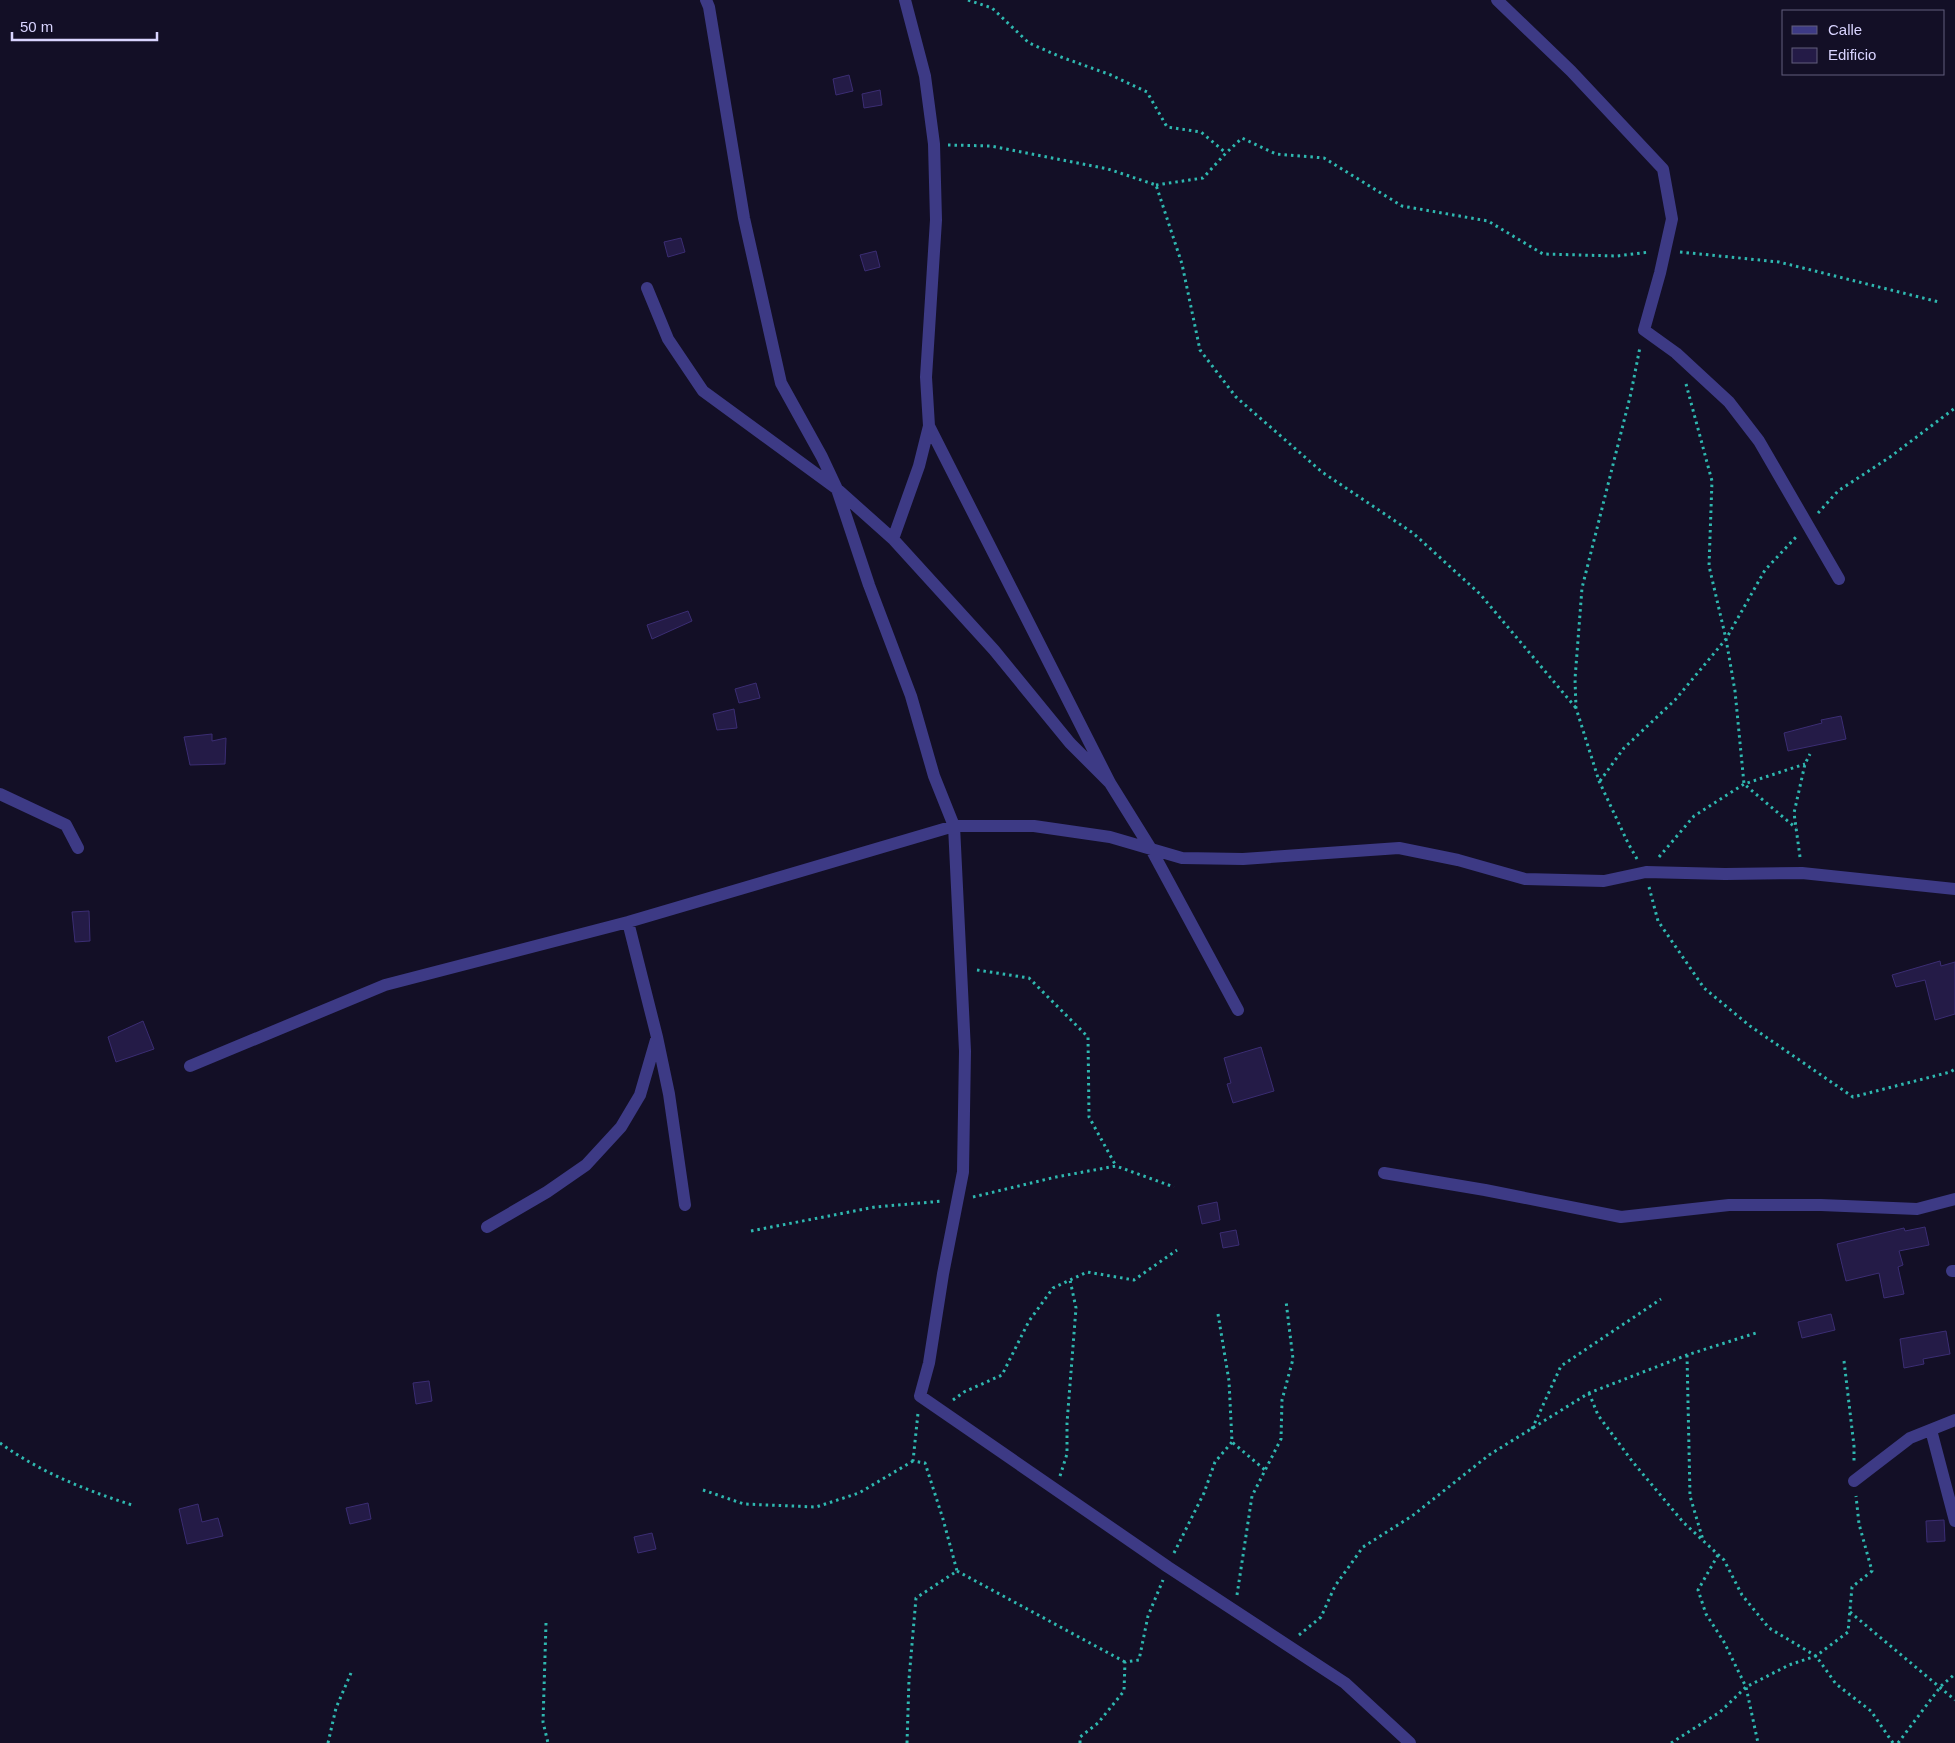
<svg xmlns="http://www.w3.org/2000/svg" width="1955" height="1743" font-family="Helvetica,sans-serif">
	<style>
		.building { fill: #241b47; stroke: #3b2d73 }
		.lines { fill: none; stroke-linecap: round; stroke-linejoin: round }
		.path { stroke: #2fb8b0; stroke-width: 3; stroke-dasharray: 2.5 4; stroke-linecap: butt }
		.street { stroke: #3d3a85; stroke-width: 12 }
	</style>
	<rect width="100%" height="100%" fill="#130f26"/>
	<path class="building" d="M849,75L853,91L836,95L833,79Z
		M880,90L882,105L864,108L862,94Z
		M681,238L685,252L668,257L664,242Z
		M876,251L880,267L865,271L860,255Z
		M688,611L692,621L652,639L647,625Z
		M756,683L760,698L739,703L735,689Z
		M734,709L737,728L717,730L713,714Z
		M1841,716L1846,739L1788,751L1784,733L1822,723L1821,720Z
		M212,734V741L226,738L225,764L190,765L184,737Z
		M89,911L90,941L75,942L72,912Z
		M1940,961L1941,966L1955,962V1014L1935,1020L1925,980L1896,987L1892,975Z
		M143,1021L154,1049L116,1062L108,1037Z
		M1261,1047L1274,1091L1233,1103L1227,1084L1231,1083L1224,1058Z
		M1217,1202L1220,1220L1202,1224L1198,1206Z
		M1925,1227L1929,1245L1899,1251L1903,1265L1898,1267L1904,1294L1884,1298L1879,1273L1846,1281L1837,1244L1904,1228L1905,1231Z
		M1236,1230L1239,1245L1223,1248L1220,1233Z
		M1831,1314L1835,1330L1802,1338L1798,1322Z
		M1946,1331L1950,1354L1923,1359L1924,1364L1904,1368L1900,1339Z
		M429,1381L432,1401L416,1404L413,1383Z
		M368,1503L371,1519L350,1524L346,1508Z
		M198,1504L202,1522L218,1518L223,1536L187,1544L179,1509Z
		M1944,1520L1945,1541L1927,1542L1926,1521Z
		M652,1533L656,1549L638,1553L634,1537Z"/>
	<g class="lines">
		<path class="path" d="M968,0L992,8L1029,43L1061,57L1111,75L1147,92L1167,127L1201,132L1226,153
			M948,145L991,146L1108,169L1156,185L1182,264L1200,350L1236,397L1322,472L1413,533L1480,594L1576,708
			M1156,185L1203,178L1226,153L1242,138L1276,154L1324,158L1402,206L1488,221L1543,254L1617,256L1649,252
			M1680,252L1779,262L1939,302
			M1686,384L1712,481L1709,566L1726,639L1735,691L1744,784L1796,828
			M1818,513L1838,491L1890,457L1955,408
			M1600,781L1624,748L1675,700L1726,639L1765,570L1797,536
			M1659,857L1694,816L1744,784L1805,764
			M1800,857L1794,813L1805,764L1810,754
			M1637,859L1628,843L1599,781L1576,708L1575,679L1582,588L1631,393L1640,347
			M1649,887L1658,921L1704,988L1750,1026L1853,1097L1950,1072L1955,1069
			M977,970L1029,978L1088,1037L1089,1117L1116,1166
			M973,1197L1056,1177L1116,1166L1174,1187
			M751,1231L875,1207L943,1201
			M1218,1314L1229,1381L1232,1442L1265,1470
			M1687,1355L1690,1496L1703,1540
			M1844,1361L1854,1446V1463
			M1589,1393L1598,1415L1632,1461L1683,1522L1724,1560L1742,1595L1769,1628L1816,1656L1836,1684L1871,1711L1893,1743
			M953,1400L964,1392L1002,1375L1029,1321L1053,1288L1087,1272L1134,1280L1177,1250
			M1532,1429L1561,1366L1661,1299
			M0,1443C40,1472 85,1490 132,1505
			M1060,1476L1067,1454V1423L1076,1308L1070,1280
			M703,1490L744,1504L816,1507L859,1493L913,1461
			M1174,1553L1204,1493L1215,1462L1232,1442
			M1718,1555L1698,1590L1706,1614L1724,1642L1746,1687L1758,1743
			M957,1571L1125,1662
			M1237,1595L1252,1496L1281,1439L1282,1400L1293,1359L1286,1301
			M1850,1612L1955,1700
			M546,1623L543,1722L548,1743
			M1299,1635L1321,1617L1335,1586L1363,1547L1412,1516L1489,1455L1589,1393L1687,1355L1759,1332
			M328,1743L336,1708L351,1673
			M907,1743L909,1679L916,1598L957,1571L943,1519L925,1463L913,1461L918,1413
			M1080,1743V1737L1098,1723L1124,1691L1125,1662L1139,1660L1148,1616L1163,1580
			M1671,1743L1720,1712L1746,1687L1789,1665L1816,1656L1848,1632L1852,1587L1872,1571L1859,1524L1856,1496
			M1898,1743L1941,1686L1955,1674"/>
		<path class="street" d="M706,0L709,7L744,218L781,383L822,457L837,489L869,585L911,696L934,776L954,826L965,1051L963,1172L943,1274L929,1363L920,1396L1168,1567L1345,1683L1410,1743
			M1497,0L1571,71L1663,169L1672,219L1660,273L1644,330L1676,353L1729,402L1759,441L1839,579
			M647,288L668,339L703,391L837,489L893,539L994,650L1070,743L1110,783
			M929,426L1110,783L1151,849L1238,1010
			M893,539L919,466L929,426L926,377L936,220L934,144L925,76L905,0
			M0,794L66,825L78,848
			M628,922L657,1037L669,1094L685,1205
			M190,1066L385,985L628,922L954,826H1034L1110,837L1182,858L1243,859L1399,848L1458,860L1525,879L1604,881L1646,872L1725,874L1802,873L1955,889
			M1384,1173L1485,1190L1621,1217L1729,1205H1821L1917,1209L1955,1199
			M487,1227L547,1192L586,1165L621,1127L640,1095L656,1040
			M1952,1271H1955
			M1931,1430L1955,1521
			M1854,1481L1910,1438L1955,1420"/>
	</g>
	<rect x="1782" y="10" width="162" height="65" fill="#130f26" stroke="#625e7d"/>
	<rect x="1792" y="26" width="25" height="8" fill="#3d3a85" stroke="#625e7d"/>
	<text x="1828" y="35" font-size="15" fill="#d9d4ff">Calle</text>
	<rect x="1792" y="48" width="25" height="15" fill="#241b47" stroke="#625e7d"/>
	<text x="1828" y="60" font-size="15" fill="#d9d4ff">Edificio</text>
	<path d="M12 32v8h145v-8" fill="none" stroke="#d9d4ff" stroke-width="2.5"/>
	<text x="20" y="32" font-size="15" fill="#d9d4ff" stroke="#130f26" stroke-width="4" paint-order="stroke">50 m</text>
</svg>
